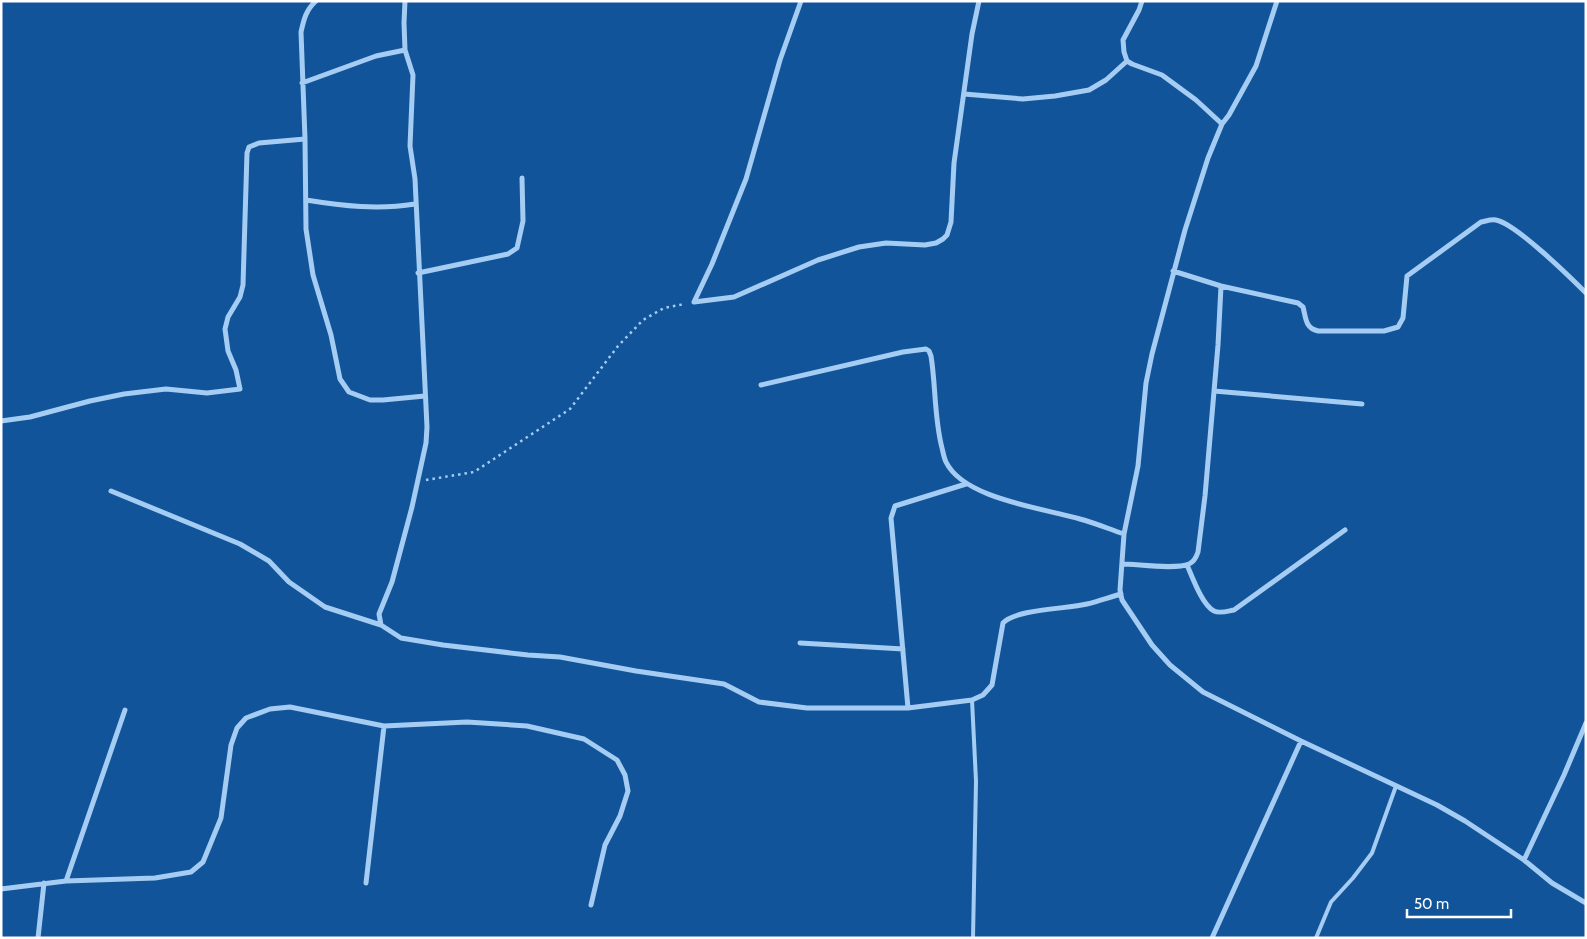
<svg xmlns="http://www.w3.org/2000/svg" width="1587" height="939" font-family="Cabin,sans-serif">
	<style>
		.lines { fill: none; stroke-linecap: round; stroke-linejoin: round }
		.path { stroke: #a5ccf3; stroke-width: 2.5; stroke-dasharray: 2.5 4; stroke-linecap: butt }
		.service { stroke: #a5ccf3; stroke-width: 4 }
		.minor { stroke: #a5ccf3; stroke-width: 5 }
	</style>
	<rect width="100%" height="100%" fill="#125499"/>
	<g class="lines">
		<path class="path" d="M426,480L474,472L570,409L618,346L643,320L664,308L685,304"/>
		<path class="service" d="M972,700L976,781L973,938
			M1316,938L1331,902L1353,878L1372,853L1396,786"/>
		<path class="minor" d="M316,1C306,10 304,19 301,32L305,139L306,229L313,275L331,335L340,379L349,392L370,400H383L425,396
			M405,1L404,23L405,50L413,75L410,146L415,179L427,427L426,443L412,507L392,582L379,614L381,625L401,638L443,645L528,655L560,657L636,671L724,684L759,702L807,708H908L972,700L983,695L992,685L1003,623C1016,609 1067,609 1087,604C1099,601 1110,597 1121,594
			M1142,1L1139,10L1123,40L1124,52L1127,61L1132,64L1162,75L1196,100L1222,124
			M1277,1L1256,66L1229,115L1222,124L1208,158L1185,230L1152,354L1146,383L1138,466L1124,534L1120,590L1122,600L1152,645L1170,665L1203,692L1301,741L1437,805L1465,821L1524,860L1552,883L1586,903
			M302,83L376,56L405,50
			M964,94L1023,99L1055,96L1089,90L1106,80L1127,61
			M306,200C343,206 378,210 415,204
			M1173,271L1221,286L1298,303L1303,307C1306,318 1305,328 1318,331H1384L1398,327L1403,318L1407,276L1481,222C1486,221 1492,219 1496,220C1516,224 1570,277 1586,293
			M418,273L508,254L517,248L523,221L522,178
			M694,302L734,297L818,260L859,247L886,243L925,245L936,243L943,239L947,235L951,222L954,163L972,34L979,1
			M694,302L712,264L746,179L780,60L801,1
			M761,385L903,352L926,349L929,351L931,356C936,387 934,417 942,448C943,452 944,458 946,462C964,499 1043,508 1080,519C1095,523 1109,529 1124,534
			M1214,391L1362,404
			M1,421L30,417L90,401L124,394L166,389L207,393L240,389L236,370L228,351L225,329L228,317L240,297L243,285L247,153L249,147L259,143L305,139
			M111,491L240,544L269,561L289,582L325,607L381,625
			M1122,564C1137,564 1175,570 1189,564C1194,562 1196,558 1198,552L1205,496L1218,345L1221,286
			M1187,565C1192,576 1202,605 1214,611C1220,614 1228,611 1234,610L1345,530
			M800,643L903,649
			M908,708L891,518L895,506L966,484
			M1524,860L1564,775L1586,723
			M66,881L125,710
			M366,883L384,726
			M1,889L66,881L155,878L191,872L203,862L221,818L231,745L237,728L246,718L270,709L290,707L384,726L467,722L527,726L584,739L617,760L625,775L628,791L620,816L605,845L591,905
			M38,938L44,883
			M1212,938L1301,741"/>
	</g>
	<rect width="1587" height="939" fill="none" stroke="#ffffff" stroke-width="5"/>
	<path d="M1407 909v8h104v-8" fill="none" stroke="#ffffff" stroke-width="2.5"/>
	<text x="1414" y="909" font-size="15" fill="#ffffff" stroke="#125499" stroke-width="4" paint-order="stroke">50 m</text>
</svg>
